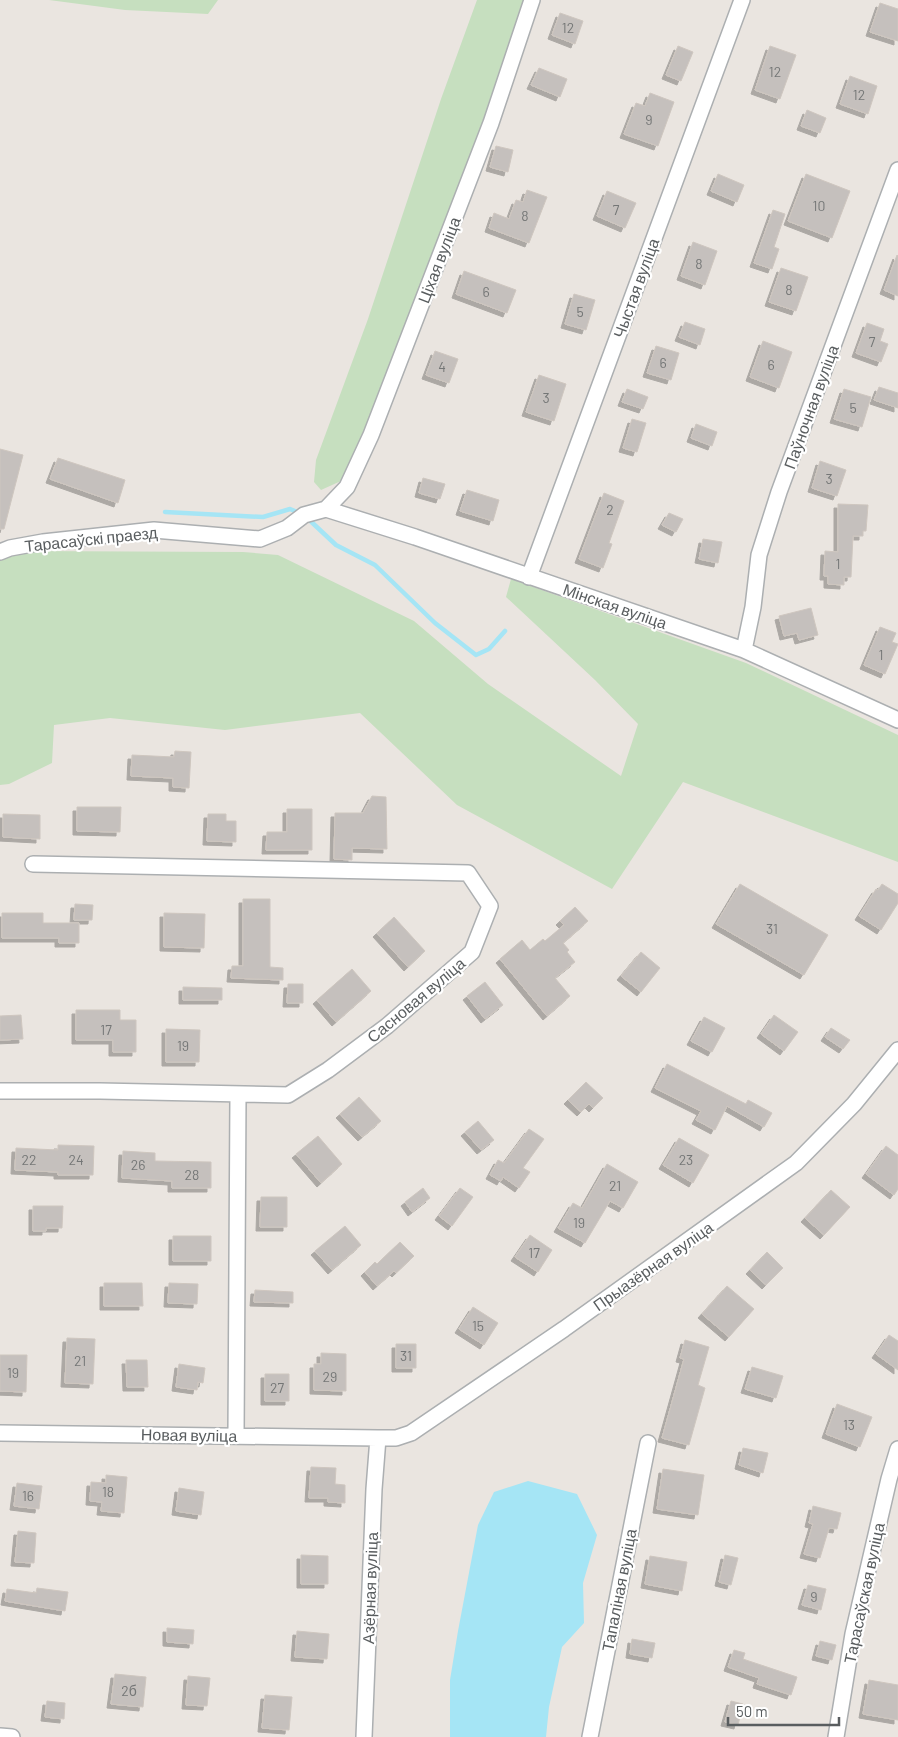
<svg xmlns="http://www.w3.org/2000/svg" width="898" height="1737" font-family="Barlow,sans-serif">
	<style>
		.green { fill: #c6dfbf }
		.water { fill: #a5e5f5 }
		.lines { fill: none; stroke-linecap: round; stroke-linejoin: round }
		.stream { stroke: #a5e5f5; stroke-width: 4.5 }
		.building { fill: #c5c0bd; stroke: #cec6bf; filter: url(#shadow) }
		.street-casing { stroke: #acafb1; stroke-width: 18 }
		.street { stroke: #fff; stroke-width: 15 }
		.labels { text-anchor: middle; stroke-width: 4.5; stroke-linejoin: round; paint-order: stroke }
		.number-label { font-size: 14px; fill: #747676 }
		.street-label { font-size: 16px; fill: #595d5f; stroke: #fff }
	</style>
	<defs>
		<filter id="shadow"><feDropShadow dx="-4" dy="4" stdDeviation="0" flood-color="#0004"/></filter>
	</defs>
	<rect width="100%" height="100%" fill="#eae5e0"/>
	<path class="green" d="M49,0H218L208,14L125,10Z
		M477,0H530L364,438L341,481L321,490L314,482L316,460L368,319L441,99Z
		M21,551L243,552L278,555L414,621L488,684L621,776L638,724L595,680L506,597L511,579L746,663L898,735V862L683,782L612,889L457,805L360,713L225,730L110,718L54,725L52,763L9,784L0,785V560Z"/>
	<path class="water" d="M528,1481L577,1494L597,1535L583,1583L584,1623L562,1647L549,1707L546,1737H450V1680L458,1631L478,1525L494,1492Z"/>
	<g class="lines">
		<path class="stream" d="M165,512L263,517L290,509L304,515L336,545L375,565L435,623L476,655L489,649L505,631"/>
	</g>
	<path class="building" d="M880,3L898,9V41L870,32Z
		M560,13L583,21L575,44L552,35Z
		M678,46L693,52L681,81L666,75Z
		M770,46L796,55L780,99L755,90Z
		M539,68L567,79L560,97L531,85Z
		M850,76L877,86L868,114L840,104Z
		M650,93L674,102L658,146L624,134L636,103L645,106Z
		M807,110L826,118L820,133L801,126Z
		M496,146L513,150L508,172L490,167Z
		M718,174L744,185L737,202L711,191Z
		M806,174L850,191L832,238L788,221Z
		M527,190L547,197L529,243L489,228L494,213L509,219L516,200L523,202Z
		M607,191L636,203L625,228L597,216Z
		M773,210L785,214L774,247L779,249L772,269L754,263Z
		M693,242L717,251L705,285L681,276Z
		M897,255L898,256V296L884,290Z
		M781,268L808,277L796,311L769,302Z
		M464,271L516,290L507,313L456,294Z
		M574,294L595,300L586,330L565,324Z
		M685,322L705,329L700,345L679,337Z
		M867,323L884,329L880,341L888,344L881,362L856,353Z
		M763,341L792,352L779,388L750,377Z
		M656,346L679,353L671,380L647,373Z
		M435,351L458,359L449,383L426,375Z
		M539,375L566,384L554,421L526,412Z
		M879,387L898,393V408L874,400Z
		M627,389L648,397L643,409L622,402Z
		M844,389L871,397L862,427L834,419Z
		M632,419L646,423L637,452L623,448Z
		M696,424L717,432L712,446L691,438Z
		M0,449L23,455L4,529H0Z
		M58,458L125,480L118,503L50,479Z
		M820,461L846,470L837,496L812,488Z
		M423,478L445,484L440,499L419,493Z
		M467,490L499,500L493,521L460,511Z
		M604,493L624,501L609,543L612,544L603,568L579,559Z
		M838,504L868,505L866,531H863V536H853L851,577H844V585L828,584V576H824L825,551L838,552Z
		M669,513L683,519L676,532L662,525Z
		M703,539L722,542L718,563L699,559Z
		M811,608L818,635L799,640L797,633L784,636L779,616Z
		M880,627L896,633L892,642L898,644L885,674L864,665Z
		M175,751L191,752L189,788L173,787V778L131,776L132,755L174,757Z
		M372,796L386,797L387,849L352,848V860L334,859L335,813H363Z
		M77,807H121L120,832L77,831Z
		M287,809H312V850H266L267,832H287Z
		M3,814L40,815V839L3,837Z
		M208,814H226V821H236V842L207,841Z
		M740,884L828,935L804,975L716,924Z
		M882,884L898,894V903L881,930L859,916L876,889L878,890Z
		M243,899H270V967L283,968V980L231,978L232,966H243Z
		M75,904L93,905L92,920H74Z
		M575,907L588,921L563,943L569,950L567,952L575,962L555,978L570,996L547,1016L500,959L522,940L530,950L543,939L545,941L564,925L560,921Z
		M2,913H43V923H79V943H59V938H2Z
		M164,913L205,914L204,948L164,947Z
		M394,917L425,951L408,967L377,933Z
		M641,952L660,968L641,992L621,976Z
		M352,969L371,991L336,1022L317,1000Z
		M485,982L503,1005L485,1019L467,996Z
		M288,984H303V1003H287Z
		M183,987L222,988V1000H183Z
		M76,1010H120V1020H136V1052H113V1040H76Z
		M21,1015L23,1039L0,1040V1016Z
		M774,1015L798,1032L784,1051L761,1034Z
		M704,1017L725,1028L712,1052L691,1041Z
		M831,1028L850,1040L843,1049L825,1037Z
		M166,1029L200,1030L199,1062H166Z
		M667,1064L746,1104L748,1100L772,1113L764,1127L727,1106L715,1130L696,1120L701,1111L655,1088Z
		M586,1082L603,1098L593,1108L589,1104L581,1112L568,1100Z
		M359,1097L381,1121L362,1137L340,1114Z
		M478,1121L494,1140L481,1150L465,1132Z
		M529,1129L544,1139L523,1168L530,1172L519,1188L503,1177L501,1181L490,1175L498,1160L504,1163Z
		M318,1136L342,1164L321,1183L296,1154Z
		M679,1138L709,1155L693,1183L663,1165Z
		M58,1145L94,1146L93,1175H58V1172L15,1170L16,1148L58,1150Z
		M886,1146L898,1155V1189L894,1195L866,1174Z
		M123,1151L155,1153V1161L211,1162V1188H172V1181L122,1178Z
		M607,1164L638,1182L623,1208L610,1201L585,1243L558,1228L573,1203L582,1208Z
		M423,1188L430,1198L412,1212L405,1202Z
		M460,1188L473,1197L452,1226L439,1216Z
		M831,1190L850,1207L824,1235L805,1218Z
		M261,1197H287V1227H260Z
		M33,1206H63L62,1228H46V1231H33Z
		M345,1226L361,1245L332,1270L315,1251Z
		M530,1235L552,1250L538,1272L515,1257Z
		M173,1236H211V1261H173Z
		M400,1242L414,1256L396,1273L394,1271L377,1286L365,1272L375,1262L377,1264Z
		M767,1252L783,1268L766,1285L750,1270Z
		M104,1283H142L143,1306H104Z
		M169,1283L198,1284L197,1304L168,1303Z
		M727,1286L754,1309L729,1337L702,1314Z
		M255,1290L293,1292V1303L254,1302Z
		M473,1307L498,1323L484,1345L459,1329Z
		M889,1335L898,1341V1370L876,1354Z
		M67,1338L95,1339L93,1384L65,1383Z
		M685,1340L709,1347L698,1385L705,1388L689,1445L662,1438L684,1359L680,1358Z
		M396,1344H416V1368H396Z
		M321,1353L346,1354V1391L314,1390V1364H321Z
		M0,1355H27L26,1392L0,1391Z
		M126,1360H147L148,1387H127Z
		M179,1364L205,1368L203,1383L198,1382L197,1390L176,1387Z
		M752,1367L783,1376L776,1398L745,1389Z
		M265,1374H289V1401H265Z
		M837,1404L872,1417L860,1447L826,1434Z
		M743,1448L768,1453L763,1473L739,1465Z
		M311,1467L336,1468L335,1484L345,1485V1503L328,1502V1498H309Z
		M663,1469L704,1475L698,1515L657,1509Z
		M106,1475L127,1477L124,1513L101,1511L102,1502L90,1501L91,1482L106,1483Z
		M17,1483L42,1486L39,1509L14,1506Z
		M179,1488L204,1492L201,1515L176,1511Z
		M813,1506L841,1513L837,1529L829,1528L820,1558L804,1554L813,1524L809,1523Z
		M18,1531L36,1533L34,1563L15,1562Z
		M301,1555L328,1556V1584H301Z
		M725,1555L738,1558L731,1585L719,1582Z
		M650,1556L687,1562L682,1591L645,1584Z
		M808,1585L826,1589L821,1610L802,1605Z
		M37,1588L68,1592L65,1611L5,1601L7,1589L36,1593Z
		M167,1628L194,1630L193,1644L167,1642Z
		M297,1631L329,1634L327,1659L295,1657Z
		M632,1639L655,1643L652,1658L630,1654Z
		M820,1641L836,1645L832,1660L816,1656Z
		M734,1650L745,1653L743,1659L797,1677L791,1695L757,1684L759,1678L728,1667Z
		M115,1674L146,1677L143,1707L111,1704Z
		M188,1676L210,1678L207,1706L186,1705Z
		M869,1680L898,1685V1720L863,1714Z
		M265,1695L292,1697L289,1730L262,1728Z
		M47,1701L65,1703L64,1719L45,1717Z
		M731,1701L743,1704L738,1725L725,1722Z"/>
	<g class="lines">
		<defs>
			<path id="street" d="M326,509L415,537L744,650L898,720
				M326,509L347,487L371,435L491,123L532,0
				M0,552L10,548L43,542L154,530L260,539L287,528L304,515L326,509
				M529,577L742,0
				M744,650L753,607L759,555L779,492L898,170
				M0,1091H100L288,1095L328,1070L387,1026L472,952L490,906L468,873L33,864
				M0,1433L378,1438H396L411,1433L564,1329L796,1163L854,1104L898,1050
				M236,1436L238,1095
				M0,1736L12,1737
				M364,1737L374,1489L378,1438
				M590,1737L648,1443
				M836,1737L853,1634L889,1479L898,1449"/>
		</defs>
		<use href="#street" class="street-casing"/>
		<use href="#street" class="street"/>
	</g>
	<g class="labels">
		<g class="number-label">
			<text x="568" y="33">12</text>
			<text x="775" y="77">12</text>
			<text x="859" y="100">12</text>
			<text x="649" y="125">9</text>
			<text x="819" y="211">10</text>
			<text x="616" y="215">7</text>
			<text x="525" y="221">8</text>
			<text x="699" y="269">8</text>
			<text x="789" y="295">8</text>
			<text x="486" y="297">6</text>
			<text x="580" y="317">5</text>
			<text x="872" y="347">7</text>
			<text x="663" y="368">6</text>
			<text x="771" y="370">6</text>
			<text x="442" y="372">4</text>
			<text x="546" y="403">3</text>
			<text x="853" y="413">5</text>
			<text x="829" y="484">3</text>
			<text x="610" y="515">2</text>
			<text x="838" y="569">1</text>
			<text x="881" y="660">1</text>
			<text x="772" y="934">31</text>
			<text x="106" y="1035">17</text>
			<text x="183" y="1051">19</text>
			<text x="29" y="1165">22</text>
			<text x="76" y="1165">24</text>
			<text x="686" y="1165">23</text>
			<text x="138" y="1170">26</text>
			<text x="192" y="1180">28</text>
			<text x="615" y="1191">21</text>
			<text x="579" y="1228">19</text>
			<text x="534" y="1258">17</text>
			<text x="478" y="1331">15</text>
			<text x="406" y="1361">31</text>
			<text x="80" y="1366">21</text>
			<text x="13" y="1378">19</text>
			<text x="330" y="1382">29</text>
			<text x="277" y="1393">27</text>
			<text x="849" y="1430">13</text>
			<text x="108" y="1497">18</text>
			<text x="28" y="1501">16</text>
			<text x="814" y="1602">9</text>
			<text x="129" y="1696">2б</text>
		</g>
		<g class="street-label">
			<text transform="translate(439 260) rotate(-69)" y="6">Ціхая вуліца</text>
			<text transform="translate(636 288) rotate(-70)" y="6">Чыстая вуліца</text>
			<text transform="translate(811 407) rotate(-70)" y="6">Паўночная вуліца</text>
			<text transform="translate(91 539) rotate(-6)" y="6">Тарасаўскі праезд</text>
			<text transform="translate(615 606) rotate(19)" y="6">Мінская вуліца</text>
			<text transform="translate(416 1000) rotate(-40)" y="6">Сасновая вуліца</text>
			<text transform="translate(653 1266) rotate(-35)" y="6">Прыазёрная вуліца</text>
			<text transform="translate(189 1435) rotate(1)" y="6">Новая вуліца</text>
			<text transform="translate(370 1588) rotate(-88)" y="6">Азёрная вуліца</text>
			<text transform="translate(619 1590) rotate(-79)" y="6">Тапаліная вуліца</text>
			<text transform="translate(864 1593) rotate(-78)" y="6">Тарасаўская вуліца</text>
		</g>
	</g>
	<path d="M728 1717v8h111v-8" fill="none" stroke="#595d5f" stroke-width="2.5"/>
	<text x="736" y="1717" font-size="15" fill="#595d5f" stroke="#ffffff" stroke-width="4" paint-order="stroke">50 m</text>
</svg>
